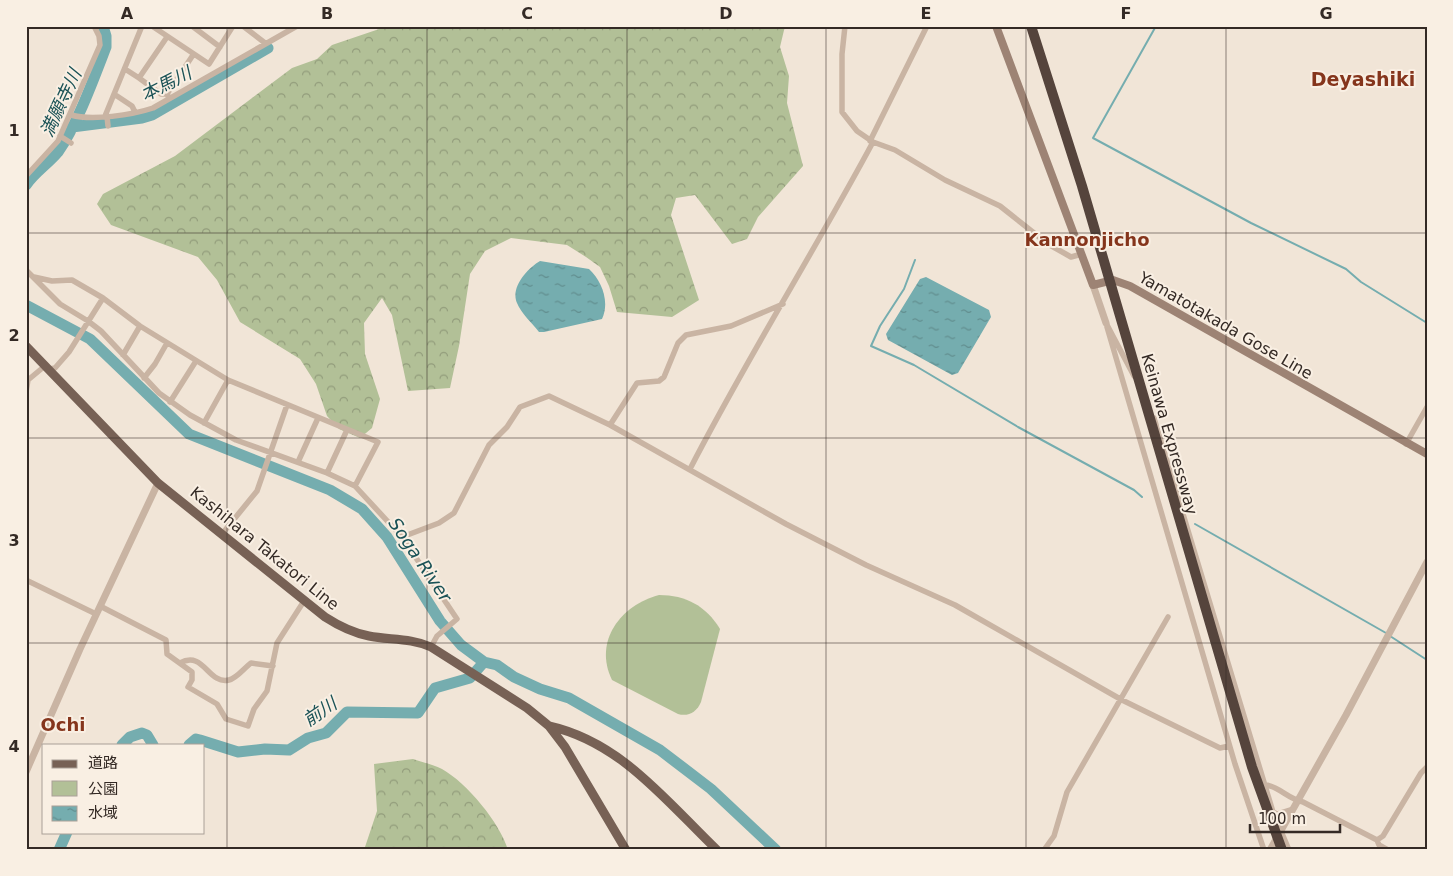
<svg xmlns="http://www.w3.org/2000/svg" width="1453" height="876" font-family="'DejaVu Sans','Noto Sans JP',sans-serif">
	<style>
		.forest { fill: url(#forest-crowns) }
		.park { fill: #b2c097 }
		.water { fill: url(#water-ripples) }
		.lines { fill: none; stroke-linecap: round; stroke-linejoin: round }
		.stream { stroke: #75adaf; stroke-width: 2 }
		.river { stroke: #75adaf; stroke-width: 11 }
		.minor { stroke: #c9b4a3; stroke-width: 5.5 }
		.tertiary { stroke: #c9b4a3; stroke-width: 7 }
		.secondary { stroke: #9d8374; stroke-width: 8 }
		.primary { stroke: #776155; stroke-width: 9 }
		.motorway-bridge { stroke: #55443c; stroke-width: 10 }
		.grid { fill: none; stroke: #342a25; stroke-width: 1; stroke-opacity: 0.55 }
		.labels { text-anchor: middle; stroke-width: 4; stroke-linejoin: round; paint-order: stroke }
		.street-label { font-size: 16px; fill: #342a25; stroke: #f9efe3 }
		.water-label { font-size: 18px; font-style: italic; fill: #1a5256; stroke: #f9efe3 }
		.neighbourhood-label { font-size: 18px; font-weight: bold; fill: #85351c; stroke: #f9efe3 }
		.quarter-label { font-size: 19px; font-weight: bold; fill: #85351c; stroke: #f9efe3 }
		.neatline { fill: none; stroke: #342a25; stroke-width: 2 }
		.grid-label { font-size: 16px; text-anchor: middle; font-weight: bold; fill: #342a25 }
	</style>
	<defs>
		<pattern id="forest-crowns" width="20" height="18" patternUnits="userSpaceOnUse" patternTransform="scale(1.25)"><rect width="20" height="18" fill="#b2c097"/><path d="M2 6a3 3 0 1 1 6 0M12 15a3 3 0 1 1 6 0" fill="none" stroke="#929c7b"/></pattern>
		<pattern id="water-ripples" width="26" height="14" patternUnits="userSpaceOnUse" patternTransform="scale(1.25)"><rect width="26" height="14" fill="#75adaf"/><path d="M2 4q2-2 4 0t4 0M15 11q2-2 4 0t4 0" fill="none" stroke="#618d8e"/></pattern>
	</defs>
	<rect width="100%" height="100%" fill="#f1e5d7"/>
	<path class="forest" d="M388,26H785L780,47L789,76L787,103L803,166L758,217L747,239L732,244L695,195L676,198L671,215L699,300L672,317L617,312L609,286L600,267L586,257L567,245L511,238L485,251L470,274L459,346L450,388L408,391L392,315L382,298L364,323L365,354L380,399L372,428L360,438L339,429L327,416L316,384L300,359L240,322L217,280L198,257L111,225L97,204L103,194L175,156L292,68L317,59L332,45Z
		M413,759C422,762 434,765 442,769C467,783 500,823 508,850H364L377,811L374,764Z"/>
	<path class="park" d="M659,595C686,595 706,606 720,629L701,702C697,712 688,717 678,714L612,680C593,641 621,605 659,595Z"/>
	<path class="water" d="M540,261L589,269C602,281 610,302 602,319L544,332H539C532,323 521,313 517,303C510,287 528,268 540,261Z
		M926,277L989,310L991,317L958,373L952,375L888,340L886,334L920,279Z"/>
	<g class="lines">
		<path class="stream" d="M1156,26L1093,138L1251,223L1346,269L1361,282L1427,323
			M915,260L904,289L880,326L871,346L914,365L1018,427L1134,490L1142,497
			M1195,524L1386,633
			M1390,636L1427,660"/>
		<path class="river" d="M72,127L142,118L152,115L268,48
			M26,185C35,172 48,164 58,152C77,125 94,78 106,47V36L103,26
			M26,305L90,339L189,434L330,490L362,509L387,537L440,621L461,645L484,662L497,665L514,677L540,689L569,698L660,750L711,789L776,850
			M122,745L130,737L142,733L147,735L153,745
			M189,745L196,739L200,740L238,752L265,749L289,750L308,738L326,733L347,712L418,713L435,688L470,678L484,662
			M59,850L67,832"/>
		<path class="minor" d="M152,26L209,64L233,26
			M192,26L220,47
			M243,26L265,43
			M845,26L842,54V112L857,131L873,142L895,150L945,180L1000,206L1048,244L1071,257L1082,254
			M125,69L139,78
			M114,94L132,106L135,112
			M167,94H161L139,78L167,37
			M168,96L167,94L193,55
			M71,115C92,121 132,115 153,108L297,26
			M105,116L142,26
			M107,116L108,126
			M60,136L71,143
			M870,141L927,26
			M26,176L58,141L100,45L99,36L94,26
			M26,270L60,304L88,321L101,331L159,393L190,415L236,440L327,473L355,486L402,537L457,619L437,636L431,647
			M34,277L52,281L72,280L103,298L140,326L228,380L378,442L355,486
			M1106,323L1134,376
			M1107,327L1235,764L1264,850
			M123,355L140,326
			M50,369L55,368L69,352L103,298
			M144,378L155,364L167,343
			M26,392L28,380L46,365
			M170,402L196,361
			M1154,418L1273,812L1289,850
			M204,423L228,380
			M610,425L637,383L659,381L664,377L678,343L686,335L731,326L783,304
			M1406,444L1427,407
			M298,462L318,418
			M690,469C747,358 814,252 873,142
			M327,473L347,430
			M222,534L257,491L287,405
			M402,537L439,523L454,513L489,445L507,427L520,407L549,396L610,425L786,524L866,565L955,605L1122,700L1220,748L1229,746
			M26,580L96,614
			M100,606L166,640L167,654L192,672V680L188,687L217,704L226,719L248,726L254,709L267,691L277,643L304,601
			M180,663C204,650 208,685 229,680C237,678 244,668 251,663L273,666
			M1265,785C1277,785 1288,799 1303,802L1377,840L1379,845L1388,850
			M1273,812L1277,814L1293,809
			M1377,840L1383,836L1421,773L1427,767
			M1044,850L1054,836L1067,792L1168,617"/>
		<path class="tertiary" d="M1093,285L1106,323
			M26,772L80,649L158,483
			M1270,850L1346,715L1427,562"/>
		<path class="secondary" d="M996,26L1093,285L1113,280L1130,286L1427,454"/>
		<path class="primary" d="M26,346L158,483L325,617C339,626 353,633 369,636C389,640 411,638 431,647L527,708L549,726L565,747L626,850
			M549,726C621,742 666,801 717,850"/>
		<path class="motorway-bridge" d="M1031,26L1082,186L1252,767L1282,850"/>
	</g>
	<path class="grid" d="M227,26V850M427,26V850M627,26V850M826,26V850M1026,26V850M1226,26V850M26,233H1427M26,438H1427M26,643H1427"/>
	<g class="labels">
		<g class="street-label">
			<text transform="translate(1226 325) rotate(30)" y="6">Yamatotakada Gose Line</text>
			<text transform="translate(1170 434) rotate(74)" y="6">Keinawa Expressway</text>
			<text transform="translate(265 548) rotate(39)" y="6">Kashihara Takatori Line</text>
		</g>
		<g class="water-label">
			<text transform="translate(166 84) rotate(-27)" y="6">本馬川</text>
			<text transform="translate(61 103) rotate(-65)" y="6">満願寺川</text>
			<text transform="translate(420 560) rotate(56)" y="6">Soga River</text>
			<text transform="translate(320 712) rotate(-34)" y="6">前川</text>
		</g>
		<g class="neighbourhood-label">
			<text x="1087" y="246">Kannonjicho</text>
			<text x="63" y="731">Ochi</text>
		</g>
		<g class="quarter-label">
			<text x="1363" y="86">Deyashiki</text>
		</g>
	</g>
	<rect width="1453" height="876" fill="none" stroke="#f9efe3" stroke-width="55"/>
	<rect x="42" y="744" width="162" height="90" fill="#f9efe3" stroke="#aaa097"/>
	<rect x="52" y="760" width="25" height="8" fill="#776155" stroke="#aaa097"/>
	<text x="88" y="768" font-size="15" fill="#342a25">道路</text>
	<rect x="52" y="781" width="25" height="15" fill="#b2c097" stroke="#aaa097"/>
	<text x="88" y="794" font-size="15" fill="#342a25">公園</text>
	<rect x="52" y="806" width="25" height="15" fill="url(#water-ripples)" stroke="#aaa097"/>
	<text x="88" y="818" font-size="15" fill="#342a25">水域</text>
	<path d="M1250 824v8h90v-8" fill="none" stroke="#342a25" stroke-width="2.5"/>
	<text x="1258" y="824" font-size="15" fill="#342a25" stroke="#f9efe3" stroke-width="4" paint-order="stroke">100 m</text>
	<rect x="28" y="28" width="1398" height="820" class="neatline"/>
	<g class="grid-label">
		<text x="127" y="19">A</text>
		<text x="327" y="19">B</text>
		<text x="527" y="19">C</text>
		<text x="726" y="19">D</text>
		<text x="926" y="19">E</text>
		<text x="1126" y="19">F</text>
		<text x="1326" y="19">G</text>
		<text x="14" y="136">1</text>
		<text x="14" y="341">2</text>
		<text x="14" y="546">3</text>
		<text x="14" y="752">4</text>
	</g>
</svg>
